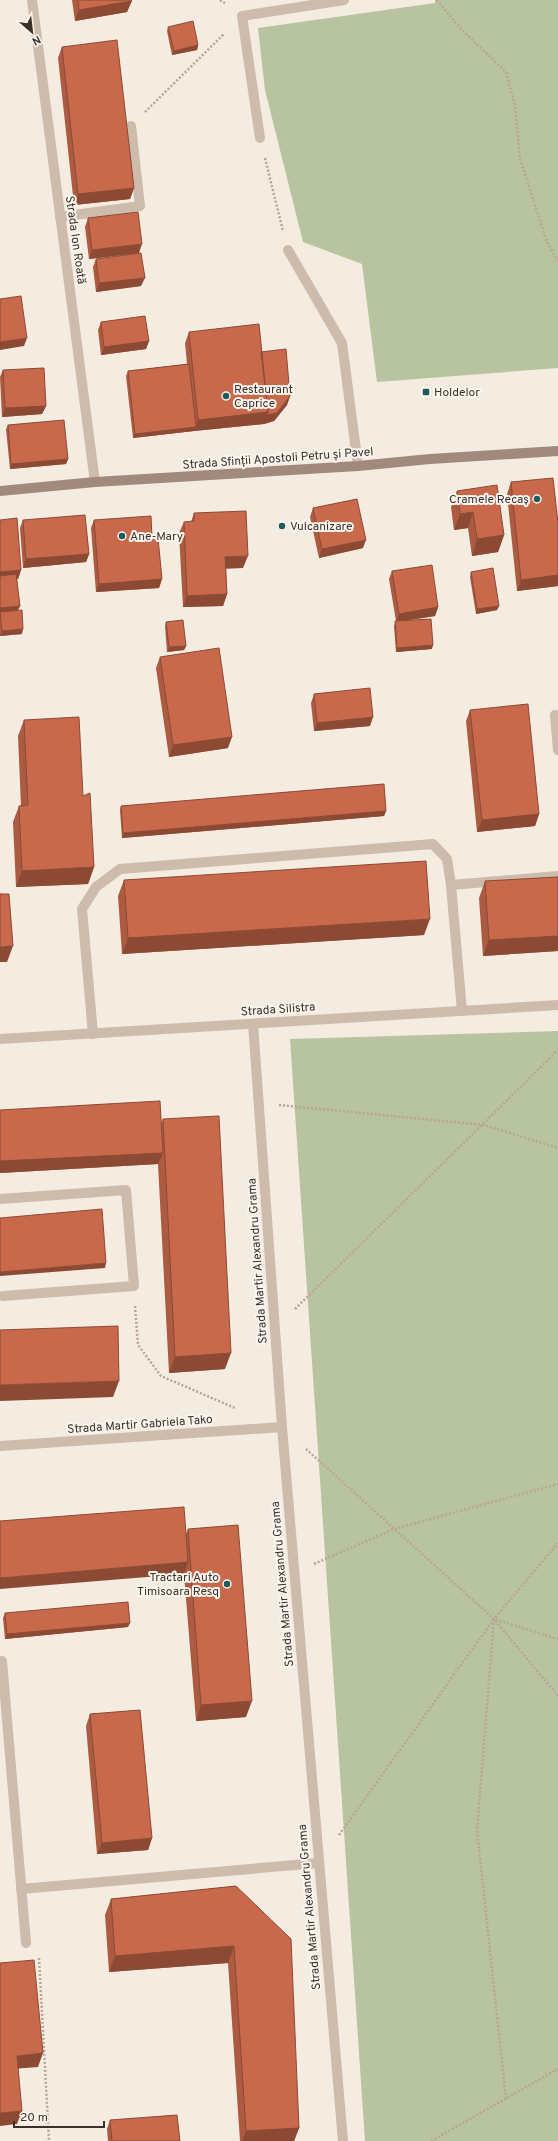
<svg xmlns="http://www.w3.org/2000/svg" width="558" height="2141" font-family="Overpass,sans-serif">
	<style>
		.green { fill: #b8c4a0 }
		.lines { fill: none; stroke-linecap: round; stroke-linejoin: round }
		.path { stroke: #b9a596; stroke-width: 2.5; stroke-dasharray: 2 2; stroke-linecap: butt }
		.service { stroke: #cdbbac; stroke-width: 10 }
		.minor { stroke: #cdbbac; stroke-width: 10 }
		.secondary { stroke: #a18a7d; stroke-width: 10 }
		.wall { fill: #ac5a40 }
		.shaded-wall { fill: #8c4a34 }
		.building { fill: #c8694b; stroke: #8c4a34 }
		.poi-dot { fill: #1f5a5e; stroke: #fbf5ee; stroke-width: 1.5 }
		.labels { text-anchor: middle; stroke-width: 4; stroke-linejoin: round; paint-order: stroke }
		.street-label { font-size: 12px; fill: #3b302b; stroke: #fbf5ee }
		.poi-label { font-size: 12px; fill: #3b302b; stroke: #fbf5ee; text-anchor: start }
	</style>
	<rect width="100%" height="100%" fill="#f4ebe1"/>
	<path class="green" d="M435,0H558V368L377,382L362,264L303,242L265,90L258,28L435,3Z
		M558,1031V2141H365L290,1039Z"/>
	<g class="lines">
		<path class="path" d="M220,0L226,4
			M437,0L461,29L506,72L515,106L520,159L547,242L558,261
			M145,112L224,34
			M265,158L283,231
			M279,1105L484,1125L558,1148
			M135,1306L138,1345L161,1376L235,1408
			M295,1309L558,1050
			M306,1449L494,1619L558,1696
			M314,1564L394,1529L558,1484
			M339,1835L494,1619L558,1543
			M39,1958L49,2141
			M506,2099L477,1831L494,1619L558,1639
			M431,2141L558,2069"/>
		<path class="service" d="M260,138L242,16L344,0
			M60,217L140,206L131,126
			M288,250L342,343L358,466
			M555,715L558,750
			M462,1011L451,885L558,876
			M93,1034L82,909L96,887L120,869L433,844L447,859L451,885
			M0,1199L126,1190L134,1286L3,1296
			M2,1661L26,1943
			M21,1889L318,1863"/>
		<path class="minor" d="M32,0L95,482
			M253,1024L282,1427L343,2141
			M0,1039L558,1005
			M0,1446L282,1427"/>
		<path class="secondary" d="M0,491L95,482L358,466L430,459L558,451"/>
	</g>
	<path class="wall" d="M72,0H131L127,12L75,21Z
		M168,27L198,45L197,50L172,55L167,31Z
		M62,47L134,188L130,199L74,205L58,58Z
		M88,218L139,253L89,259L85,227Z
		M96,259L141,286L96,292L93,267Z
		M101,322L149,341L146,349L101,355L98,330Z
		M189,332L261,352L290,396L287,405L274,421L264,424L194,431L133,438L126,376L128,371L187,364L185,343Z
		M3,370L46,406L42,414L2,417L0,377Z
		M8,425L68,459L66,464L10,469L6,429Z
		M511,482L558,523V586L517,591L507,494Z
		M457,491L504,535L498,552L472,556L468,528L454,530L451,507Z
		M313,508L363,548L319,558L310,517Z
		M194,513L243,568H226L227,594L223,606L183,607L179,533L184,522H191Z
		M0,520L21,570L18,579H17L20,606L18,610L22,634L0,636Z
		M23,520L89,554L86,562L23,568L20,528Z
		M94,520L152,538L162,579L159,588L96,592L91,528Z
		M392,571L438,607L435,616L403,621L432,649L396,652L394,626L396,621L389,579Z
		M471,572L499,606L497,610L476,614L470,577Z
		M166,622L186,646L184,650L167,652L165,626Z
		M160,657L228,748L169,757L156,668Z
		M314,694L370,726L314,731L311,703Z
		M470,710L539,814L535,826L477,832L466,721Z
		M24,720L83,796L94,867L88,884L16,887L13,822L19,806H21L18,736Z
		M121,806L386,811L384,816L122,838L120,810Z
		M558,877V951L483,956L479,898L485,881Z
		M124,880L424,935L122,954L118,896Z
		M0,1110L161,1124L163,1119L225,1369L169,1373L158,1164L0,1173Z
		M188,1529L246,1717L196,1721L184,1574L186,1534Z
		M5,1613L128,1627L5,1639L3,1618Z
		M90,1714L152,1838L148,1850L97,1854L86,1726Z
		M236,1886L299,2128L294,2141H240L228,1963L109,1972L105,1915L111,1899Z
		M110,2120L180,2141H108L107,2129Z"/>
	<path class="shaded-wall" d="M132,1L127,12L75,21L79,10Z
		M198,45L197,50L172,55L174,51Z
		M134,188L130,199L74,205L78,194Z
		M142,244L139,253L89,259L92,250Z
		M145,278L141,286L96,292L99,283Z
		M27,338L24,346L0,350V342Z
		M149,341L146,349L101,355L104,347Z
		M290,396L287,405L274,421L264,424L194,431L133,438L135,434L196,427L198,420Z
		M46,406L42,414L2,417L5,408Z
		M68,459L66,464L10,469L11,464Z
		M473,512L468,528L454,530L460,514Z
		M504,535L498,552L472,556L477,539Z
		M366,540L363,548L319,558L322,549Z
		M89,554L86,562L23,568L26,559Z
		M248,556L243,568L221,569L225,557Z
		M21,570L18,579L0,580V572Z
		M558,575V586L517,591L521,580Z
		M162,579L159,588L96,592L99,584Z
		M227,594L223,606L183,607L187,596Z
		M20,606L18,610L0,612V608Z
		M499,606L497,610L476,614L477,609Z
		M438,607L435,616L396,622L399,614Z
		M23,629L22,634L0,636L2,631Z
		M433,645L432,649L396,652L397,648Z
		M186,646L184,650L167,652L169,647Z
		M373,717L370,726L314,731L317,723Z
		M232,737L228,748L169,757L173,745Z
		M386,811L384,816L122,838L123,833Z
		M539,814L535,826L477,832L482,820Z
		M94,867L88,884L16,887L22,871Z
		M430,919L424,935L122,954L128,938Z
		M558,936V951L483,956L489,940Z
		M13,946L7,962H0V947Z
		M163,1153L158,1164L0,1173V1161Z
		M106,1263L105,1268L0,1276V1272Z
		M231,1353L225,1369L169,1373L175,1357Z
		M119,1381L113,1397L0,1401V1385Z
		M188,1562L184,1574L0,1589V1578Z
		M130,1623L128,1627L5,1639L7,1634Z
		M252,1701L246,1717L196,1721L201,1705Z
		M152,1838L148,1850L97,1854L102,1843Z
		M234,1946L228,1963L109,1972L115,1956Z
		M43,2053L38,2067L12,2069L17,2056Z
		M22,2111L17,2124L0,2126V2113Z
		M299,2128L294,2141H242L246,2131Z"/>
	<path class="building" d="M78,0H131L132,1L79,10Z
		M193,21L198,45L174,51L168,27Z
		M117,40L134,188L78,194L62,47Z
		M138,212L142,244L92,250L88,218Z
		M141,253L145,278L99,283L96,259Z
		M21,296L27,338L0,342V299Z
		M145,316L149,341L104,347L101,322Z
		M259,324L268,412L198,420L189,332Z
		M286,349L290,396L277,413L267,415L268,412L261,352Z
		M189,364L196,427L135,434L128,371Z
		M44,368L46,406L5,408L3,370Z
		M64,420L68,459L11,464L8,425Z
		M553,478L558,523V575L521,580L511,482Z
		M497,485L504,535L477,539L473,512L460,514L457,491Z
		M357,499L366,540L322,549L313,508Z
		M246,511L248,556L225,557L227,594L187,596L184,522L194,521V513Z
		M85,515L89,554L26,559L23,520Z
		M151,516L152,538H158L162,579L99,584L94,520Z
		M17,518L21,570L0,572V520Z
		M432,565L438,607L399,614L392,571Z
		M493,568L499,606L477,609L471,572Z
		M16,574L20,606L0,608V576Z
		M22,610L23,629L2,631L0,612Z
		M431,619L433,645L397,648L395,621Z
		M183,620L186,646L169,647L166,622Z
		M219,648L232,737L173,745L160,657Z
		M370,688L373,717L317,723L314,694Z
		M528,704L539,814L482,820L470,710Z
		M79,717L83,796L90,793L94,867L22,871L19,806L28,805L24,720Z
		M384,784L386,811L123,833L121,806Z
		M426,861L430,919L128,938L124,880Z
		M558,877V936L489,940L485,881Z
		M0,894H9L13,946L0,947Z
		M160,1101L163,1153L0,1161V1110Z
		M219,1116L231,1353L175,1357L163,1119Z
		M102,1209L106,1263L0,1272V1218Z
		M118,1326L119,1381L0,1385V1330Z
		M184,1507L188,1562L0,1578V1521Z
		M238,1525L252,1701L201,1705L188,1529Z
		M128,1602L130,1623L7,1634L5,1613Z
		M140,1710L152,1838L102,1843L90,1714Z
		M236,1886L291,1939L299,2128L246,2131L234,1946L115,1956L111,1899Z
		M34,1960L43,2053L17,2056L22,2111L0,2113V1963Z
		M177,2115L180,2141H112L110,2120Z"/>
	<g class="poi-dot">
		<rect x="422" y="388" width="8" height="8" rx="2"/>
		<circle cx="226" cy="396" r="4"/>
		<circle cx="537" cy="499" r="4"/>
		<circle cx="282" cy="526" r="4"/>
		<circle cx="122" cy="536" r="4"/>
		<circle cx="227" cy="1584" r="4"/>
	</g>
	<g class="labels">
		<g class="street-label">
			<text transform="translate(76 240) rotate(82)" y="4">Strada Ion Roată</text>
			<text transform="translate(278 458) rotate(-4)" y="4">Strada Sfinții Apostoli Petru și Pavel</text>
			<text transform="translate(278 1009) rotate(-4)" y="4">Strada Silistra</text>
			<text transform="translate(257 1261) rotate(-94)" y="4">Strada Martir Alexandru Grama</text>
			<text transform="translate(140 1424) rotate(-4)" y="4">Strada Martir Gabriela Tako</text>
			<text transform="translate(282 1584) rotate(-95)" y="4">Strada Martir Alexandru Grama</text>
			<text transform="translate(309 1907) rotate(-95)" y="4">Strada Martir Alexandru Grama</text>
		</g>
		<g class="poi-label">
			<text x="234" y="393">Restaurant<tspan x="234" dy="14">Caprice</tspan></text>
			<text x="434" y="396">Holdelor</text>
			<text x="529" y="503" text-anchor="end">Cramele Recaș</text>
			<text x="290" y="530">Vulcanizare</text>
			<text x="130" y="540">Ane-Mary</text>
			<text x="219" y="1581" text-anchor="end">Tractari Auto<tspan x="219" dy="14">Timisoara Resq</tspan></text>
		</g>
	</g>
	<g transform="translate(32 32) rotate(152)" stroke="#fbf5ee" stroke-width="3" paint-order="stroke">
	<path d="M0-3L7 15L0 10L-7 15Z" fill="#3b302b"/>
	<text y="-6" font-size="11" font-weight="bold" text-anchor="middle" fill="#3b302b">N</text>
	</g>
	<path d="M14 2121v6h90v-6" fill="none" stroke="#3b302b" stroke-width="2"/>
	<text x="20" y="2121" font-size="12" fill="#3b302b" stroke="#fbf5ee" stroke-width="3" paint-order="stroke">20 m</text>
</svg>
